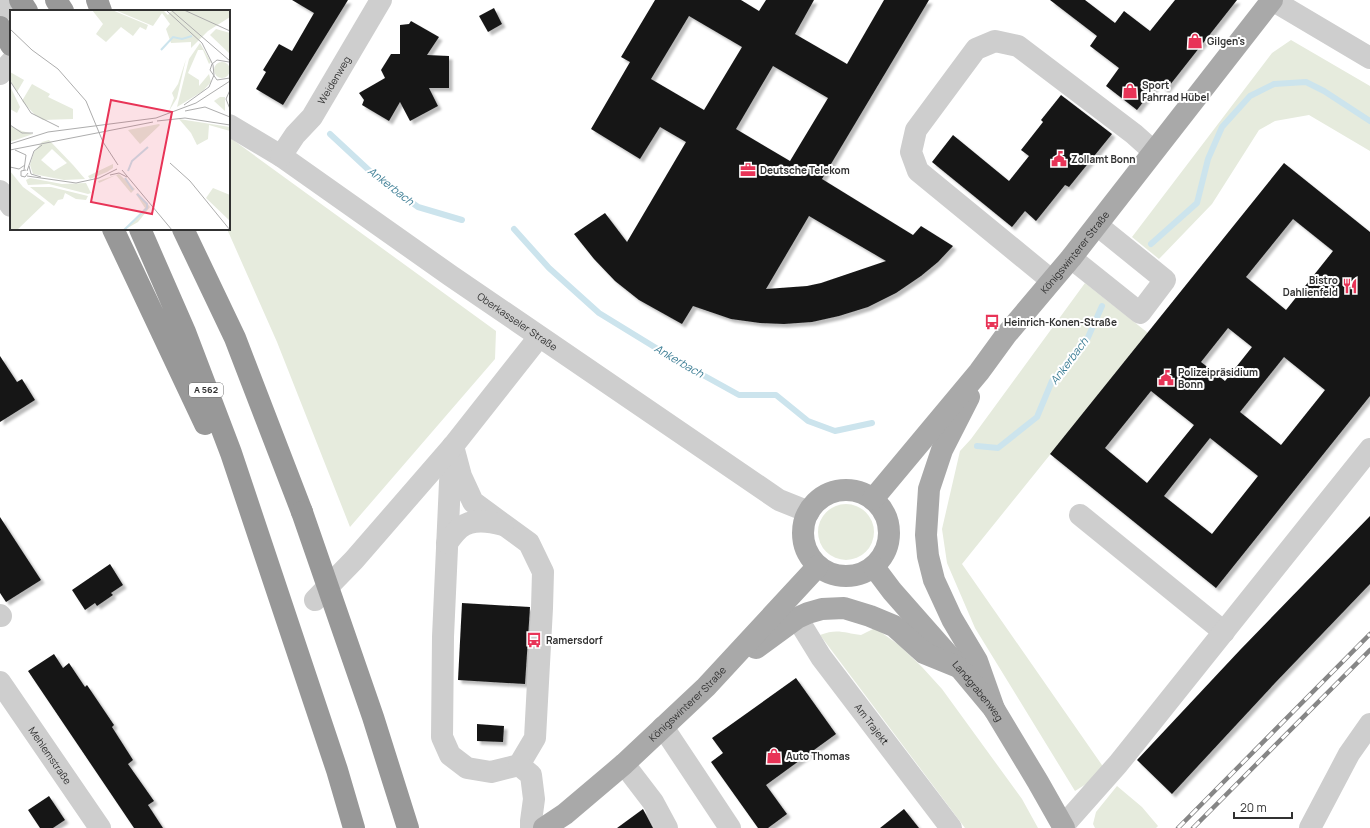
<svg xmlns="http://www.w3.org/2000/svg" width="1370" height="828" font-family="Manrope,sans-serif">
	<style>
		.green { fill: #e6ebdd }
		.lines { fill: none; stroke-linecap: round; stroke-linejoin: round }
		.stream { stroke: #cce4ed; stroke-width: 6 }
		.building { fill: #181818; fill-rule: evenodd; filter: url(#shadow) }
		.minor { stroke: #cecece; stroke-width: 22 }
		.major { stroke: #a9a9a9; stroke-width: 22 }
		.highway { stroke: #989898; stroke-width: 22 }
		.rail-casing { stroke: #868686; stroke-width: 4.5 }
		.rail { stroke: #fff; stroke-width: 3; stroke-dasharray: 9; stroke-linecap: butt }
		.highway-bridge { stroke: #989898; stroke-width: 22 }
		.labels { text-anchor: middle; stroke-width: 4; stroke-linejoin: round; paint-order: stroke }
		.shield { fill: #fff; stroke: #6f6f6f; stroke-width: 1 }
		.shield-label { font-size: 9px; font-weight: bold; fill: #313131 }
		.poi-label { font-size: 10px; font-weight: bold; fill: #313131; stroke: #fff; text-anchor: start }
		.street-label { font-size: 10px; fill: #313131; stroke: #fff }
		.water-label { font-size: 11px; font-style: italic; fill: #3d7e95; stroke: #fff }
		.inset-river { fill: none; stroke: #cce4ed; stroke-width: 2 }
		.inset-road { fill: none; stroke: #adadad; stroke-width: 1 }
		.view { fill: #e83457; fill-opacity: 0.15; stroke: #e83457; stroke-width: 2 }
		.inset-edge { fill: none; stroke: #313131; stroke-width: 2 }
	</style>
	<defs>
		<filter id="shadow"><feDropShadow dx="3.5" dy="3.5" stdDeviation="1" flood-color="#0004"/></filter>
	</defs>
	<rect width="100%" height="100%" fill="#fff"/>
	<path class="green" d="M1291,40L1370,86V151L1309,115L1275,121L1259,130L1212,204L1159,259L1132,237L1272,53Z
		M229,137L496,331L495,359L350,527L277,342L227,229H229Z
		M1085,283L1148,333L962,564L1104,768L1091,781L1075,791L975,628L947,563L942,529L960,451L971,439Z
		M818 532a28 28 0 1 1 56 0a28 28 0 1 1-56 0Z
		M875,628L899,645L922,667L942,689L1022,799L1038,828H965L820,635C837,628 845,633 861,635Z
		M1117,786L1142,807L1158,826L1156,828H1095L1093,824L1096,812Z"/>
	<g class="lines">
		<path class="stream" d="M330,134L373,174L418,207L462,220
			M514,229L549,268L599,313L674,359L739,395H776L808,421L835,431L872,423
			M1151,244L1197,203L1208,159L1222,127L1250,96L1274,84L1306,82L1324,91L1370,121
			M977,446L998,448L1037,417L1052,381L1085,344L1102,306"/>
	</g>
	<path class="building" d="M292,0H348L283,105L256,89L266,72L263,70L279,44L292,51L314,13Z
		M655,0H741L759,11L766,0H814L795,34L847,64L884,0H929L822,179L913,235L921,226L953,246L938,262L921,276L896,293L868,307L839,316L812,322L784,324L760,323L731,319L693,306L682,324L639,300L615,281L594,259L574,234L605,213L627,242L686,142L660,127L640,159L591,129L630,62L621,57ZM689,16L742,47L704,110L651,79ZM773,66L828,98L790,161L736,129ZM809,216L886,261L821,283L807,286L766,289Z
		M1050,0H1085L1115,23L1124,11L1150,31L1175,0H1237L1166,90L1158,83L1137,110L1106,86L1119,68L1090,46L1097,36Z
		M494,8L502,24L488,32L479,16Z
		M411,21L439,37L427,55L449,56V88H429L438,106L410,121L400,102L389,121L362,105L364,100L359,93L385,78L381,70L391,54H400V25L409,24Z
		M1061,95L1112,134L1069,187L1065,185L1036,221L1025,211L1012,227L932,162L953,135L1009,181L1029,156L1021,150L1043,122L1041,120Z
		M1284,163L1370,232V396L1216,588L1050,454ZM1293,219L1333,251L1286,310L1246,277ZM1228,328L1252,347L1225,381L1201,362ZM1284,357L1325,390L1281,445L1240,412ZM1151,391L1194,425L1147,483L1105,448ZM1210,438L1258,476L1212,534L1164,496Z
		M0,356L17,382L22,379L35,400L0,422Z
		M1370,516V584L1275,683L1172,794L1137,760L1240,650Z
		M0,517L41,580L6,602L0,593Z
		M110,564L123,585L111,593L113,595L97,606L95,603L85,610L72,590Z
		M462,603L530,607L525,684L458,680Z
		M54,654L63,668L69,663L85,687L87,685L114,725L112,727L133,760L128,764L154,801L148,805L163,828H134L28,671Z
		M796,678L836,734L766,785L787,814L768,828H758L711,762L723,753L712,738Z
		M477,724L504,726L503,742L477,741Z
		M49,796L65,820L53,828H40L28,810Z
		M643,809L653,828H617Z
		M904,809L919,828H880Z"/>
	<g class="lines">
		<g class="minor">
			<path d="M1272,0L1370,58"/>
			<path d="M0,6L19,11"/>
			<path d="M0,74L11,62"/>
			<path id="s1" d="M229,125L281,156L451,276L779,500L809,512"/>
			<path id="s2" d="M281,156L295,135L312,117L381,0"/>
			<path d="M0,191L11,206"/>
			<path d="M1071,258L1140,313L1165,280L1097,225"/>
			<path d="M1051,280L918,171L911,152L916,130L976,49L995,41L1018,46L1134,134L1153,151"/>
			<path d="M453,446L461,476L473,502L529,543L543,572L542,608L535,738L519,765L491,772L467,768L450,755L442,737L443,637L450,482Z"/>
			<path d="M1080,515L1224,632"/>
			<path d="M447,543C451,538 455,532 460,528C472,518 489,521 503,525"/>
			<path d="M315,600L354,560L453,446L539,337"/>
			<path d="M0,615L1,616"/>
			<path id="s3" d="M797,618L821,657L951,828"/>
			<path id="s4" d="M0,682L100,828"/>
			<path d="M663,727L730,828"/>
			<path d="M624,764L653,802L667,828"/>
			<path d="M519,765L531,775L534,799L531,821V828"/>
			<path d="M1063,826L1118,764L1370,449"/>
			<path d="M1310,828L1349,754L1370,724"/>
		</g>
		<g class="major">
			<path d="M969,397L942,450L929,489L926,535L928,556L934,580L952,619L977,661L994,709"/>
			<circle cx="846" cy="533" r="43"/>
			<path id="s5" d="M873,499L979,372L1006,335L1071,258L1272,0"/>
			<path id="s6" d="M874,567L892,591L959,667L994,709L1038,782L1064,828"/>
			<path d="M756,648L797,618L808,613L822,609L844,608L870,616L894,626L924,653L956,666"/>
			<path id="s7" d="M544,828L565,814L624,764L706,687L818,566"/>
		</g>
		<path class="highway" d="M20,0L27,11
			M97,0L101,11
			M0,27L11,45
			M113,229L205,424
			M140,229L185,332L231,453L337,770L354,828
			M183,229L235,338L302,512"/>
		<defs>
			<path id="rail" d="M1178,828L1370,634
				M1193,828L1370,650"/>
		</defs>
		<use href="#rail" class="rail-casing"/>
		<use href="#rail" class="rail"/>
		<path class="highway-bridge" d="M56,0L63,11
			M302,512L373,717L408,828"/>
	</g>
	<defs>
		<symbol id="shop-bare" viewBox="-9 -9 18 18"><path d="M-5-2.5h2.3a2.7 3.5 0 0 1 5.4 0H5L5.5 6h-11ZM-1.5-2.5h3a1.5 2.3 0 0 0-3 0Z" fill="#e83457" stroke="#fff" stroke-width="2.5" paint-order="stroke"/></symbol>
		<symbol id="civic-bare" viewBox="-9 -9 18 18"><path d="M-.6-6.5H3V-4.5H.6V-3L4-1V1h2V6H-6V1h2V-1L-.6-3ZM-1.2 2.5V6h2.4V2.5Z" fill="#e83457" stroke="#fff" stroke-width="2.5" paint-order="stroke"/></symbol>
		<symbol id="office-bare" viewBox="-9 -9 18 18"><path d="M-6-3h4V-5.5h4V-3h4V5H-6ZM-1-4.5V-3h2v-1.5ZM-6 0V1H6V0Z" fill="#e83457" stroke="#fff" stroke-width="2.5" paint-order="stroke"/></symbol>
		<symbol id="restaurant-bare" viewBox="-9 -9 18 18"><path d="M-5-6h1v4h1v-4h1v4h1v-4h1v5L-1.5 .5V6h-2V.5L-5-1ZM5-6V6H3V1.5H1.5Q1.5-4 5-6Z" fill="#e83457" stroke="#fff" stroke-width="2.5" paint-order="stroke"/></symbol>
		<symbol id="bus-bare" viewBox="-9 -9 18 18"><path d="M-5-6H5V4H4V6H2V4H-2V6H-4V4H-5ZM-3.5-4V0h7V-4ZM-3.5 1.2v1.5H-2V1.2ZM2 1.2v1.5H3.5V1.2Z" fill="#e83457" stroke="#fff" stroke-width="2.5" paint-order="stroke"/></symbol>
	</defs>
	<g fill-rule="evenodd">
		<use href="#shop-bare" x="1184" y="30" width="22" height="22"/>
		<use href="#shop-bare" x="1119" y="80" width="22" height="22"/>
		<use href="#civic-bare" x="1048" y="148" width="22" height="22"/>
		<use href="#office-bare" x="737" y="159" width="22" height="22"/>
		<use href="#restaurant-bare" x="1339" y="275" width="22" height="22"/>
		<use href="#bus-bare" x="981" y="311" width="22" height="22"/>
		<use href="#civic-bare" x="1155" y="367" width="22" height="22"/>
		<use href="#bus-bare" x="523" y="629" width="22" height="22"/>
		<use href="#shop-bare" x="763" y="745" width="22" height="22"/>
	</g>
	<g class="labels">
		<rect class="shield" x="189" y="383" width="34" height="14" rx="3"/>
		<g class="shield-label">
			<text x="206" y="393">A 562</text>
		</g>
		<g class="poi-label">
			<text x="1207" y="45">Gilgen's</text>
			<text x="1142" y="89">Sport<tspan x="1142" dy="12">Fahrrad Hübel</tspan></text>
			<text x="1071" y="163">Zollamt Bonn</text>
			<text x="760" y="174">Deutsche Telekom</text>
			<text x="1338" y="284" text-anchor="end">Bistro<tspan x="1338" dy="12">Dahlienfeld</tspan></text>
			<text x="1004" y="326">Heinrich-Konen-Straße</text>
			<text x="1178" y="376">Polizeipräsidium<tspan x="1178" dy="12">Bonn</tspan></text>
			<text x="546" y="644">Ramersdorf</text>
			<text x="786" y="760">Auto Thomas</text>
		</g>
		<g class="street-label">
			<text dy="4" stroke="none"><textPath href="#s2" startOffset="93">Weidenweg</textPath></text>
			<text dy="4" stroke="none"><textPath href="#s5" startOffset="319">Königswinterer Straße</textPath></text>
			<text dy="4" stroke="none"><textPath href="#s1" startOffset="349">Oberkasseler Straße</textPath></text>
			<text dy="4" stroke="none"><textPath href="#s6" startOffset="162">Landgrabenweg</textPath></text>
			<text dy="4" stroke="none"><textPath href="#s7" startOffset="190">Königswinterer Straße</textPath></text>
			<text dy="4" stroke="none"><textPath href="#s3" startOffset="130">Am Trajekt</textPath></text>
			<text dy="4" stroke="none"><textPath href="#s4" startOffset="89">Mehlemstraße</textPath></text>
		</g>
		<g class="water-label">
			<text transform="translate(391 186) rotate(38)" y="4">Ankerbach</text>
			<text transform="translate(679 361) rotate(30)" y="4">Ankerbach</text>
			<text transform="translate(1069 361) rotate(-53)" y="4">Ankerbach</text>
		</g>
	</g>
	<g transform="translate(10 10)">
		<rect width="220" height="220" fill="#fff"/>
		<path d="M82,0H102L138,15L136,20L130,17L123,26L111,17L96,32L86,24L93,14ZM105,0H153L158,5L162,0H220V7L198,21L181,38V32L161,33L156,19L160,14L152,3L143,16ZM206,19L220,23V44L200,25ZM190,33L201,52L199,54L193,40H188L178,63L189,70V76L199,64L201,72L193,81L167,97L179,49ZM176,49L167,88L159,101L164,88L162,83L168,74ZM204 60a8 8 0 1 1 16 0a8 8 0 1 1-16 0ZM0,62L14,70L7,82L0,70ZM22,74L40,84L38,87L63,99V109L33,110L25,105L12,91ZM0,76L10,97L7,103L0,99ZM210,87H215V101L204,91ZM169,109L220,117V121L199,115L198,129L187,135L181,123ZM149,114L150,115L130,134L118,120ZM0,116L12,121L23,124L0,132ZM39,130L63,155L75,169L54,170L23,164L20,155L24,142L32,132ZM42,139L57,153L44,161L31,150ZM103,154V158L97,162L80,169L78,166ZM0,161L13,177L35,193L7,220H0ZM109,164L125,179L121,183L106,165L89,173L88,171ZM20,168L52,174L76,173L81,183L78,184L39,174L18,175L16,170ZM20,177H41L78,186L76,190L66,189L55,183L53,189L48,190L44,196ZM203,178L220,185V211L196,188ZM128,183L140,197L128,212L114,220L135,198L126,184Z" fill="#e6ebdd" fill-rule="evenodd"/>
		<path class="inset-river" d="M151,40L163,27L172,29L182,26M118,161L122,151L138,137M115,168L123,180M114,220L137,198V194L127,184"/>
		<path class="inset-road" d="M156,0L192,33L203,55L204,65L199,77L174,95M161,0L220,51M174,0L220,21M0,19L22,40L48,59L76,91L93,132L108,155M219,52L207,50L202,54L200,60L207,70L220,68M0,71L21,103L49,117M220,80L216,89L220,99M175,101L195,97L220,107M147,111L175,108L220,115M0,115L12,123H23M0,134L38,122L146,108L186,93L220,71M0,140L143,112M5,140L16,145L14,160M160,153L180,171L220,220M19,156L21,164L31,167M0,157L9,159L15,155M16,160L11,161V166L15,167L18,163M112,160L162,220M17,161L24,141L32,135M100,165L109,163L117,167M17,166L66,173L89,168L107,159"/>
		<path class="view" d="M101,90L162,102L142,204L81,192Z"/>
		<rect width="220" height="220" class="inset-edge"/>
	</g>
	<path d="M1234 812v6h58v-6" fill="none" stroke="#313131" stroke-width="2"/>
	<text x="1240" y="812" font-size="12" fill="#313131" stroke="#ffffff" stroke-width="3" paint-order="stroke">20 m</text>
</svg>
